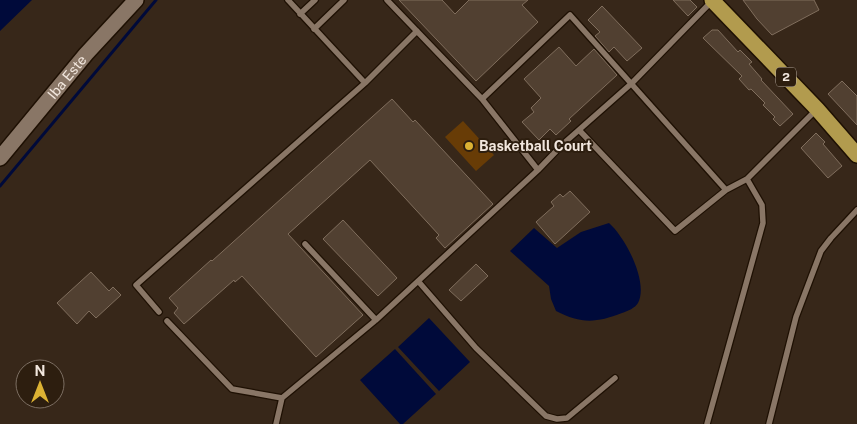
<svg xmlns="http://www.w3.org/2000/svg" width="857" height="424" font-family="'Public Sans',sans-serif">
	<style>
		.green { fill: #683c06 }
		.water { fill: #000a3a }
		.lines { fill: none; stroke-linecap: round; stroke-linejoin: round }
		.stream { stroke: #000a3a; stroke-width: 3 }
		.building { fill: #514031; stroke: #806e5d }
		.lane-casing { stroke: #1e1003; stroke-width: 8 }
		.secondary-casing { stroke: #1e1003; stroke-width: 18 }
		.highway-casing { stroke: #1e1003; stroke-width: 18 }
		.lane { stroke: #897666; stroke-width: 5.5 }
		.secondary { stroke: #897666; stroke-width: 15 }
		.highway { stroke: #b29b4e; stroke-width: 15 }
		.poi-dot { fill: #dcb233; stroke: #2d1e0f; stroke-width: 2 }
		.labels { text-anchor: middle; stroke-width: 4; stroke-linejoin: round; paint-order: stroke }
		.shield { fill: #2d1e0f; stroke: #b7aba0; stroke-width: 1 }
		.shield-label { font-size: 12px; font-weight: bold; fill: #f2e7de }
		.street-label { font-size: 14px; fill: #f2e7de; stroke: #2d1e0f }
		.poi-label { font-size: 14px; font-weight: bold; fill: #f2e7de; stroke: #2d1e0f; text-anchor: start }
	</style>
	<rect width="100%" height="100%" fill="#372719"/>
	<path class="green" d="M463,121L494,155L476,171L445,137Z"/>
	<path class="water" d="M0,0H32L0,31Z
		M609,223C625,237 649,282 638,303C635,308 628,311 622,313C596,323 581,324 556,311L551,299L549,286L510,251L534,228L557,248L581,232Z
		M429,318L470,362L439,391L398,347Z
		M395,349L436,394L403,424H400L360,380Z"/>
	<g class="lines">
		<path class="stream" d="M0,186L156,0"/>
	</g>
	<path class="building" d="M399,0H442L455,14L469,0H528L522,5L538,22L476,81Z
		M673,0H690L697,7L688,16Z
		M743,0H814L819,10L772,35L757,19Z
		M602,6L642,48L627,61L614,47L609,52L595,36L600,32L588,20Z
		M712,30H718L738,52L740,50L752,62L749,64L762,79L761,80L793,114L780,126L773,119L775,117L763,105L765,103L751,89L749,90L739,79L742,76L703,38Z
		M559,47L576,66L594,49L617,75L569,119L571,121L556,135L550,129L539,140L522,122L534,112L531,108L541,98L524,79Z
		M842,81L857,96V125L828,94Z
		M392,99L413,122L415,120L493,204L445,248L436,238L439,235L370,160L288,234L363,315L316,357L242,276L235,282L234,280L184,324L174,313L178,308L169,298L211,260L212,261Z
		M816,133L825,142L823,144L842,166L828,178L801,148Z
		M570,191L590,212L555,244L536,222L554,206L551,202L560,194L563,197Z
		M343,220L397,278L378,296L323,239Z
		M476,264L488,276L461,301L449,290Z
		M91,272L109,291L113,287L121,295L96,318L89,311L77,324L57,303Z"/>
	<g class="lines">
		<defs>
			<path id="lane" d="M288,0L365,83
				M387,0L482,99
				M300,14L315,0
				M314,29L344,0
				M580,131L675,231L726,190L747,179L816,110
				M538,170L482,99L570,15L726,190
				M305,244L376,320
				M418,281L476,348L546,416L557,419L567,418L615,378
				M159,312L136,285L365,83L417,31
				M167,321L232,389L282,398
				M276,424L282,398L376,320L538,170L563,144L632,83L712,1
				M707,424L763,223L762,205L747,179
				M769,424L796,317L821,251L831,238L857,210"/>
			<g id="secondary">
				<path id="s1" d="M0,158L86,54L136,0"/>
			</g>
			<path id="highway" d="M712,0L817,109L857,155"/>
		</defs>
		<use href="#lane" class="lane-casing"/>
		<use href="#secondary" class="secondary-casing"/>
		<use href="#highway" class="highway-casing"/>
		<use href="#lane" class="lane"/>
		<use href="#secondary" class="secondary"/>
		<use href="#highway" class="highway"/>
	</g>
	<circle class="poi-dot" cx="469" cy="146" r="5"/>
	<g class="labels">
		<rect class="shield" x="776" y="67.5" width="20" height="19" rx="4"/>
		<g class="shield-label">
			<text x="786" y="81">2</text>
		</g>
		<g class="street-label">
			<text dy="5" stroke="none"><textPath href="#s1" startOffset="105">Iba Este</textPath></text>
		</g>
		<g class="poi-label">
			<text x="479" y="151">Basketball Court</text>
		</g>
	</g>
	<g transform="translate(40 384)"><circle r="24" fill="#2d1e0f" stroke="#7c6e62"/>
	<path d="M0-4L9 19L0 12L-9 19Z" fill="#dcb233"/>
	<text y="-8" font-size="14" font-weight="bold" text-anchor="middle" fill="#f2e7de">N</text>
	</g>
</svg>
